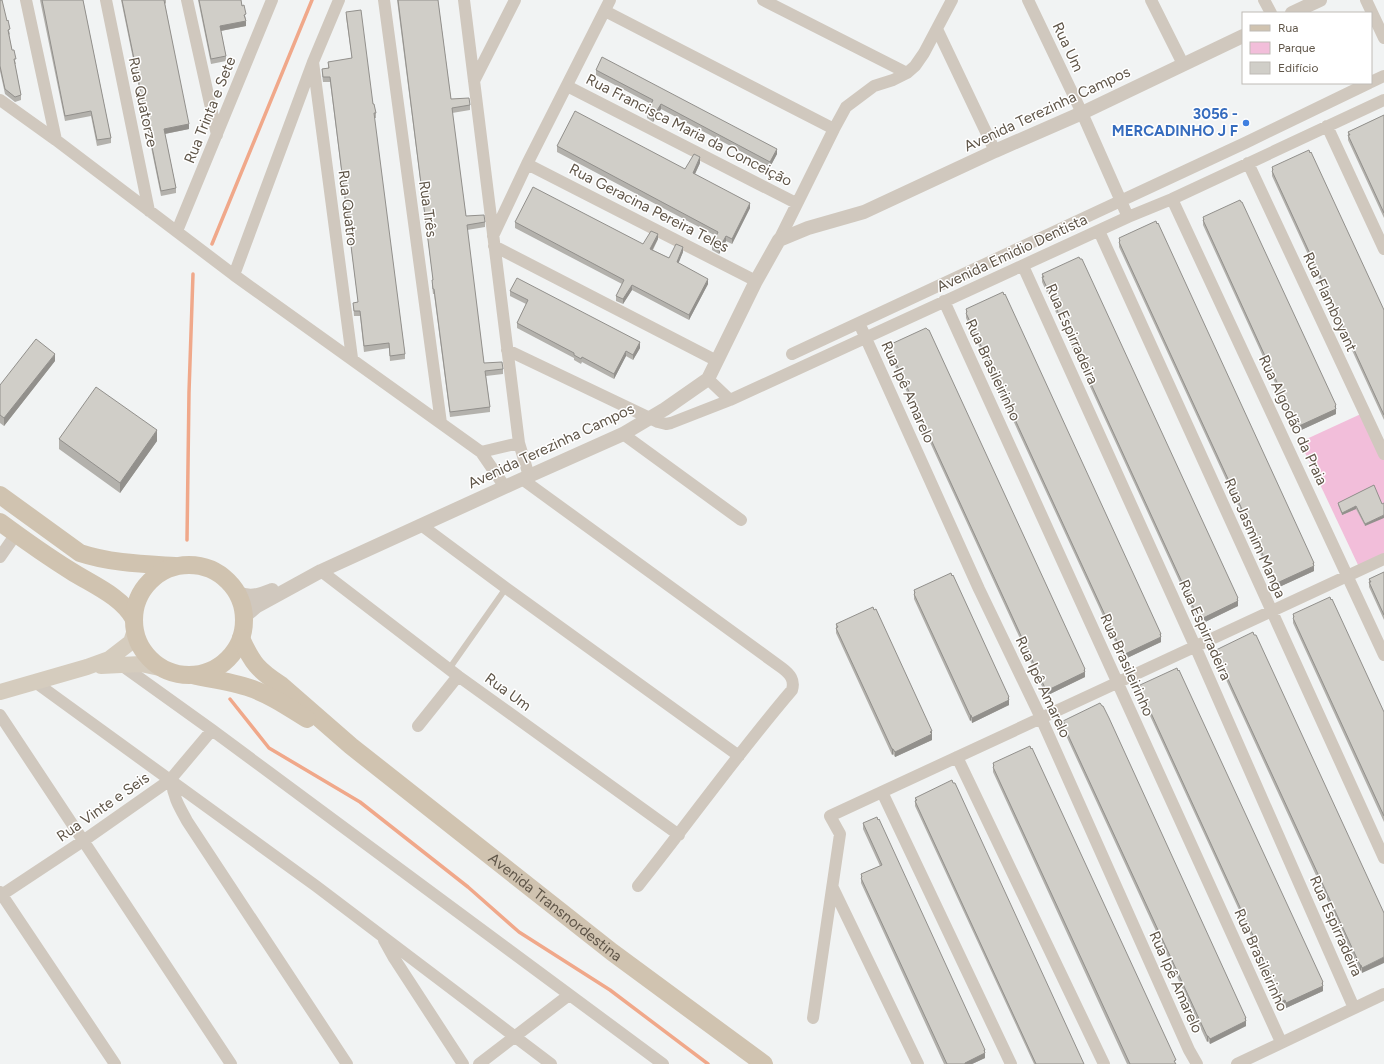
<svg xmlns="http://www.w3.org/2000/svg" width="1384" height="1064" font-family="Figtree,sans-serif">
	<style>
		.green { fill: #f2beda }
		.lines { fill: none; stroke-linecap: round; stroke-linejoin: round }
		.stream { stroke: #f0a88a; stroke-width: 3.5 }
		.service { stroke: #d0c8be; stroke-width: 6 }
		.minor { stroke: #d0c8be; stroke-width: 12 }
		.tertiary { stroke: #d0c8be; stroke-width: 14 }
		.secondary { stroke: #d5ccbe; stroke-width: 16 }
		.primary { stroke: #d0c3b0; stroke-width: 18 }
		.wall { fill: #b3b1ac }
		.shaded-wall { fill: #92908c }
		.building { fill: #d0cec8; stroke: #92908c }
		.shop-dot { fill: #3f7fe0; stroke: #fff; stroke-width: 1.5 }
		.labels { text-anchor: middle; stroke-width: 3; stroke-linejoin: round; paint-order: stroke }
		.street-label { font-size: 15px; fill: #5f5548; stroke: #fff }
		.shop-label { font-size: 15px; font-weight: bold; fill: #366cbe; stroke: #fff; text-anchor: end }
	</style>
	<rect width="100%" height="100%" fill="#f1f3f3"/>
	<path class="green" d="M1363,413L1384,458V555L1359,567L1300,442Z"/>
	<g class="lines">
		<path class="stream" d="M212,244L312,0
			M187,540L189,392L193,274
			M230,699L269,748L360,802L468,887L519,932L610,990L708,1064"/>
		<path class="service" d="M449,669L506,588"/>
		<path class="minor" d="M26,0L56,140
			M106,0L149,211
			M187,0L217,135
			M384,0L441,423
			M464,0L519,443L529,476
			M763,0L907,73
			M1028,0L1082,113L1128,217
			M1151,0L1183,64
			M1264,0L1271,13
			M1366,0L1384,38
			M605,11L834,129
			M937,29L995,151
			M313,62L352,358
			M474,81L515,0
			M1371,82L1384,76
			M567,86L796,203
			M0,100L56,140L234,275L481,452L505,487
			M1327,126L1384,249
			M1248,163L1384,454
			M527,164L756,281
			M1172,199L1384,655
			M177,231L272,0
			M1099,231L1384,858
			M493,236L527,164L610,0
			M779,240L834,129L846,107L874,86L893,80L907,73L915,66L924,53L952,0
			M494,246L717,361
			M1023,266L1195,646L1354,1008
			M234,275L313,62L339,0
			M944,301L1281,1042
			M859,323L979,589L1041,718L1189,1050L1197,1064
			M507,350L658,422L666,424L671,423L730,400L1128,217L1172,199L1384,100
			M792,354L1245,143L1369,83
			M708,379L730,400
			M623,434L741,520
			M481,452L519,443
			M522,479L782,668C790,674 795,680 792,690C738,753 690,821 638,886
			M421,525L506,588L739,756
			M0,557L16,534
			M321,571L458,676L679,835
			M120,664L212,730L663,1064
			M35,682L316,886L551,1064
			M0,715L231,1064
			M418,726L458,676
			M957,757L1104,1064
			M172,782C173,797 180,808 187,821L347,1064
			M882,792L1011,1064
			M833,888L918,1064
			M0,892L115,1064
			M0,896L83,841L170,780L212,730
			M384,940L394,958L463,1064
			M813,1018L840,834L830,816L1384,559
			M479,1064L569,995
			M1237,1064L1384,994"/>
		<path class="tertiary" d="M1292,13L1320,0
			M237,592C249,599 259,595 272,590
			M244,617L257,606L321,571L529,476L623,434L665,409L708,379L756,281L779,240L808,228L864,212L995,151L1082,113L1243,36"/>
		<path class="secondary" d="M101,666L141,664L164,669
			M0,692L87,667L109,659L131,642L135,630"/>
		<g class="primary">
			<path d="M0,495L80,553C110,563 143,564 175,566"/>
			<path d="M0,522C23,539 47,556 71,571C93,585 121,596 134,619"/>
			<circle cx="189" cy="620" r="55"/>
			<path id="s1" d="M241,638C252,663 258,670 281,685L351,746L612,952L764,1064"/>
			<path d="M196,676C213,679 231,682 247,687C269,694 288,707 307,719"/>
		</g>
	</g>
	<path class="wall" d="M0,0L10,34L9,35L12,50L16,64H15L21,95V100L15,102L5,94L0,71Z
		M40,0H83L111,138V143L97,146L91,116L65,121Z
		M121,0H166V3L165,4L189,129L165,134L176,188V193L161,196Z
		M198,0H241L246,19H245L246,26L221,31L226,56V61L211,64Z
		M397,0H438L451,99L470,105V110L452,113L466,216L485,222V227L467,230L484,363L503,369V374L486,376L490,407V412L450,417L434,294H433L432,285V280H433Z
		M346,12L376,113V118H374L405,354V359L390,361L389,348L364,352L360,316H354L353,303L358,302L330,82H323L322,74V69L328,68V62L352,59L346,17Z
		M596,70L777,154L770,167L661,109L653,122L647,118V113L651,104L596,75Z
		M1384,115V218L1348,140V132Z
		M557,146L685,169L700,163L695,174L750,208L732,244L726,241L719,254L712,250V245L716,236L557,152Z
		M1272,167L1384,310V420L1272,176Z
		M1203,217L1336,405V414L1299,431L1298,428L1296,429L1203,225Z
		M515,222L643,244L658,239L653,250L669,258L683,252L678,263L708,284L689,320L632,290L623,304L616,301V296L622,284L515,228Z
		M1119,238L1314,563V571L1277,588L1276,585L1275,586L1119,247Z
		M1042,274L1238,598V606L1201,624L1200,621L1198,622L1042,282Z
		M510,291L640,348L633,360L626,356L614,379L582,362L581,364L574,360V358L517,328V323L526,304L510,296Z
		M966,309L1161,634V642L1125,659L1123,656L1122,657L966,318Z
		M889,345L1085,669V677L1048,695L1047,692L1045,693L889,353Z
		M55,361L4,426L0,423V385Z
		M59,439L157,441L120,493L59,449Z
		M1374,485L1365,526L1356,509L1342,515L1338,505V503Z
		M1384,572V620L1369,587V579Z
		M914,590L1009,697V705L972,723L971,720L970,721L914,599Z
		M1293,614L1384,712V822L1293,623Z
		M836,624L932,731V740L895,757L893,754L892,755L836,633Z
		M1216,650L1384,913L1362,973L1361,970L1360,971L1216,658Z
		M1140,685L1323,982V991L1286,1008L1285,1005L1283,1006L1140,694Z
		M1063,721L1246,1018V1026L1210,1044L1208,1041L1207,1042L1063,729Z
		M993,763L1176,1064H1127L993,772Z
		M915,798L1084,1064H1034L915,806Z
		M863,823L985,1050V1058L972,1064H944L861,883V874L880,866L863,829Z"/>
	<path class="shaded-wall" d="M246,21V26L220,31V26Z
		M661,104V109L653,122V117Z
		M189,124V129L164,134V129Z
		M777,149V154L770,167V162Z
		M700,157V163L693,178V173Z
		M750,203V208L732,244V239Z
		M658,234V239L650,254V249Z
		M726,236V241L719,254V249Z
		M683,247V252L677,267V262Z
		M708,279V284L689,320V315Z
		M632,285V290L623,304V299Z
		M640,342V348L633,360V355Z
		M626,351V356L614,379V374Z
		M55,354V361L4,426V418Z
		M1336,405V414L1299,431V426Z
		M1298,423V428L1296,429V424Z
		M157,430V441L120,493V483Z
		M1356,506V509L1342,515V513Z
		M1384,515V518L1365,526V524Z
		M1314,563V571L1277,588V583Z
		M1276,580V585L1275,586V581Z
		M1238,598V606L1201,624V619Z
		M1200,616V621L1198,622V617Z
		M1161,634V642L1125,659V654Z
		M1123,651V656L1122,657V652Z
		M1085,669V677L1048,695V690Z
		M1047,687V692L1045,693V688Z
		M1009,697V705L972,723V718Z
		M970,715H971V720L970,721Z
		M932,731V740L895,757V752Z
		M892,749H893V754L892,755Z
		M1384,957V963L1362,973V968Z
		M1360,965H1361V970L1360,971Z
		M1323,982V991L1286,1008V1003Z
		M1285,1000V1005L1283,1006V1001Z
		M1246,1018V1026L1210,1044V1039Z
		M1207,1036H1208V1041L1207,1042Z
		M985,1050V1058L972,1064H965V1063Z"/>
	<path class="building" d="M0,0H2L7,21L8,20L10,29L8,30L12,50H14L16,59H14L21,95L15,97L5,89L0,66Z
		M42,0H83L111,138L97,140L91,111L65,116Z
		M122,0H164L189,124L164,129L176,188L161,191Z
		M199,0H241L242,6L244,5L246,14L244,15L246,21L220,26L226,56L211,59Z
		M398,0H438L451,99L469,98L470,105L452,108L466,216L484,215L485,222L467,225L484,363L502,362L503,369L485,371L490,407L450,412L434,289H433L432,280H433Z
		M361,10L373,104H374L376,113H374L405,354L390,356L389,343L364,346L360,311H354L353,303L358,302L330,77H323L322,69L329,68L328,62L352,58L346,12Z
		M602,57L777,149L770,162L661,104L653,117L647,113L653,100L596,70Z
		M575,111L685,169L694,154L700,157L693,173L750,203L732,239L726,236L719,249L712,245L718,232L557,146Z
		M1384,115V213L1348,135H1350L1348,132Z
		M1309,150L1310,153L1311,152L1384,310V415L1272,171L1273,170L1272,167Z
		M533,187L643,244L651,231L658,234L650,249L669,258L676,244L683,247L677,262L708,279L689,315L632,285L623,299L616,296L624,280L515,222Z
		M1240,200L1241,202H1242L1336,405L1335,406L1336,409L1299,426L1298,423L1296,424L1203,220H1204L1203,217Z
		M1156,221L1157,224L1158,223L1314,563H1313L1314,566L1277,583L1276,580L1275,581L1119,242L1120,241L1119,238Z
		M1079,257L1080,259H1082L1238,598L1237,599L1238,601L1201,619L1200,616L1198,617L1042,277H1044L1042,274Z
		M517,278L640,342L633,355L626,351L614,374L582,357L581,359L574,355V353L517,323L528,300L510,291Z
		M1003,292L1004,295L1005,294L1161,634H1160L1161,637L1125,654L1123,651L1122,652L966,313L967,312L966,309Z
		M926,328L928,330H929L1085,669L1084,670L1085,672L1048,690L1047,687L1045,688L889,348L891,347L889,345Z
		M36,339L55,354L4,418L0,415V385Z
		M96,387L157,430L120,483L59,439Z
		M1374,485L1382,504L1384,503V515L1365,524L1356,506L1342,513L1338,503Z
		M1384,572V615L1369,582H1371L1369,579Z
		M951,573L952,576L953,575L1009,697L1008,698L1009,700L972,718L971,715H970L914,594L915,593L914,590Z
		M1330,597L1331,600L1332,599L1384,712V816L1293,618L1294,617L1293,614Z
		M873,607L874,610L876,609L932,731L930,732L932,734L895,752L893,749H892L836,628L838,627L836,624Z
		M1253,632L1254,635H1256L1384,913V957L1362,968L1361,965H1360L1216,653H1218L1216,650Z
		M1177,668L1178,671L1179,670L1323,982L1322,983L1323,986L1286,1003L1285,1000L1283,1001L1140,689L1141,688L1140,685Z
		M1100,703L1102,706H1103L1109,718L1246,1018H1245L1246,1021L1210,1039L1208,1036H1207L1063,724H1065L1063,721Z
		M1030,746L1031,749L1032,748L1176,1060L1174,1061L1176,1064H1130L993,767L994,766L993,763Z
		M952,780L953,783H955L1084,1064H1036L915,801L917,800L915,798Z
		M877,817L878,820L879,819L985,1050H984L985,1053L965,1063V1064H947L861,878L862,877L861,874L882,865L863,823Z"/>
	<circle class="shop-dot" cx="1246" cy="123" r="4"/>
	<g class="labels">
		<g class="street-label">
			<text transform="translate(1068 47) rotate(65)" y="5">Rua Um</text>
			<text transform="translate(143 102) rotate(78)" y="5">Rua Quatorze</text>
			<text transform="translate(1047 109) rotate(-25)" y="5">Avenida Terezinha Campos</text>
			<text transform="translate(210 110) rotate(-68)" y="5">Rua Trinta e Sete</text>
			<text transform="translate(689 130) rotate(27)" y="5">Rua Francisca Maria da Conceição</text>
			<text transform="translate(348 208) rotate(83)" y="5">Rua Quatro</text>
			<text transform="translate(649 208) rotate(27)" y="5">Rua Geracina Pereira Teles</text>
			<text transform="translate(428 209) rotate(82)" y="5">Rua Três</text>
			<text transform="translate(1012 253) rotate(-25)" y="5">Avenida Emidio Dentista</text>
			<text transform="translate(1330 302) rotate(65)" y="5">Rua Flamboyant</text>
			<text transform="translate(1072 334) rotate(66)" y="5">Rua Espirradeira</text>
			<text transform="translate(993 370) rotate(65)" y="5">Rua Brasileirinho</text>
			<text transform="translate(908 392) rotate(66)" y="5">Rua Ipê Amarelo</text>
			<text transform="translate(1293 420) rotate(65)" y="5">Rua Algodão da Praia</text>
			<text transform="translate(551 446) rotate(-25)" y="5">Avenida Terezinha Campos</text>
			<text transform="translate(1255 538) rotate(66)" y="5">Rua Jasmim Manga</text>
			<text transform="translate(1205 630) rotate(66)" y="5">Rua Espirradeira</text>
			<text transform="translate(1127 665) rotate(66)" y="5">Rua Brasileirinho</text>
			<text transform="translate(1043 687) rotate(65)" y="5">Rua Ipê Amarelo</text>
			<text transform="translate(508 692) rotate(36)" y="5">Rua Um</text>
			<text transform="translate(103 807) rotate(-35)" y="5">Rua Vinte e Seis</text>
			<text dy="5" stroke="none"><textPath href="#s1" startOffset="416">Avenida Transnordestina</textPath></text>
			<text transform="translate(1336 926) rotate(66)" y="5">Rua Espirradeira</text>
			<text transform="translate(1261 960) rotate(66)" y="5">Rua Brasileirinho</text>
			<text transform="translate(1176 982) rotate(66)" y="5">Rua Ipê Amarelo</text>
		</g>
		<g class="shop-label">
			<text x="1238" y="119">3056 -<tspan x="1238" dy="17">MERCADINHO J F</tspan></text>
		</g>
	</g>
	<rect x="1242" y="12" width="130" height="72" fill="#ffffff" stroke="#bfbbb6"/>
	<rect x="1250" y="25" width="20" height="6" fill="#d0c3b0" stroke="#bfbbb6"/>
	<text x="1278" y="32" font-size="12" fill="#5f5548">Rua</text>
	<rect x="1250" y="42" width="20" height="12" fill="#f2beda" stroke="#bfbbb6"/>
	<text x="1278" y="52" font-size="12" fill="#5f5548">Parque</text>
	<rect x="1250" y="62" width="20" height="12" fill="#d0cec8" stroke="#bfbbb6"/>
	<text x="1278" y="72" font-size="12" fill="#5f5548">Edifício</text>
</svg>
